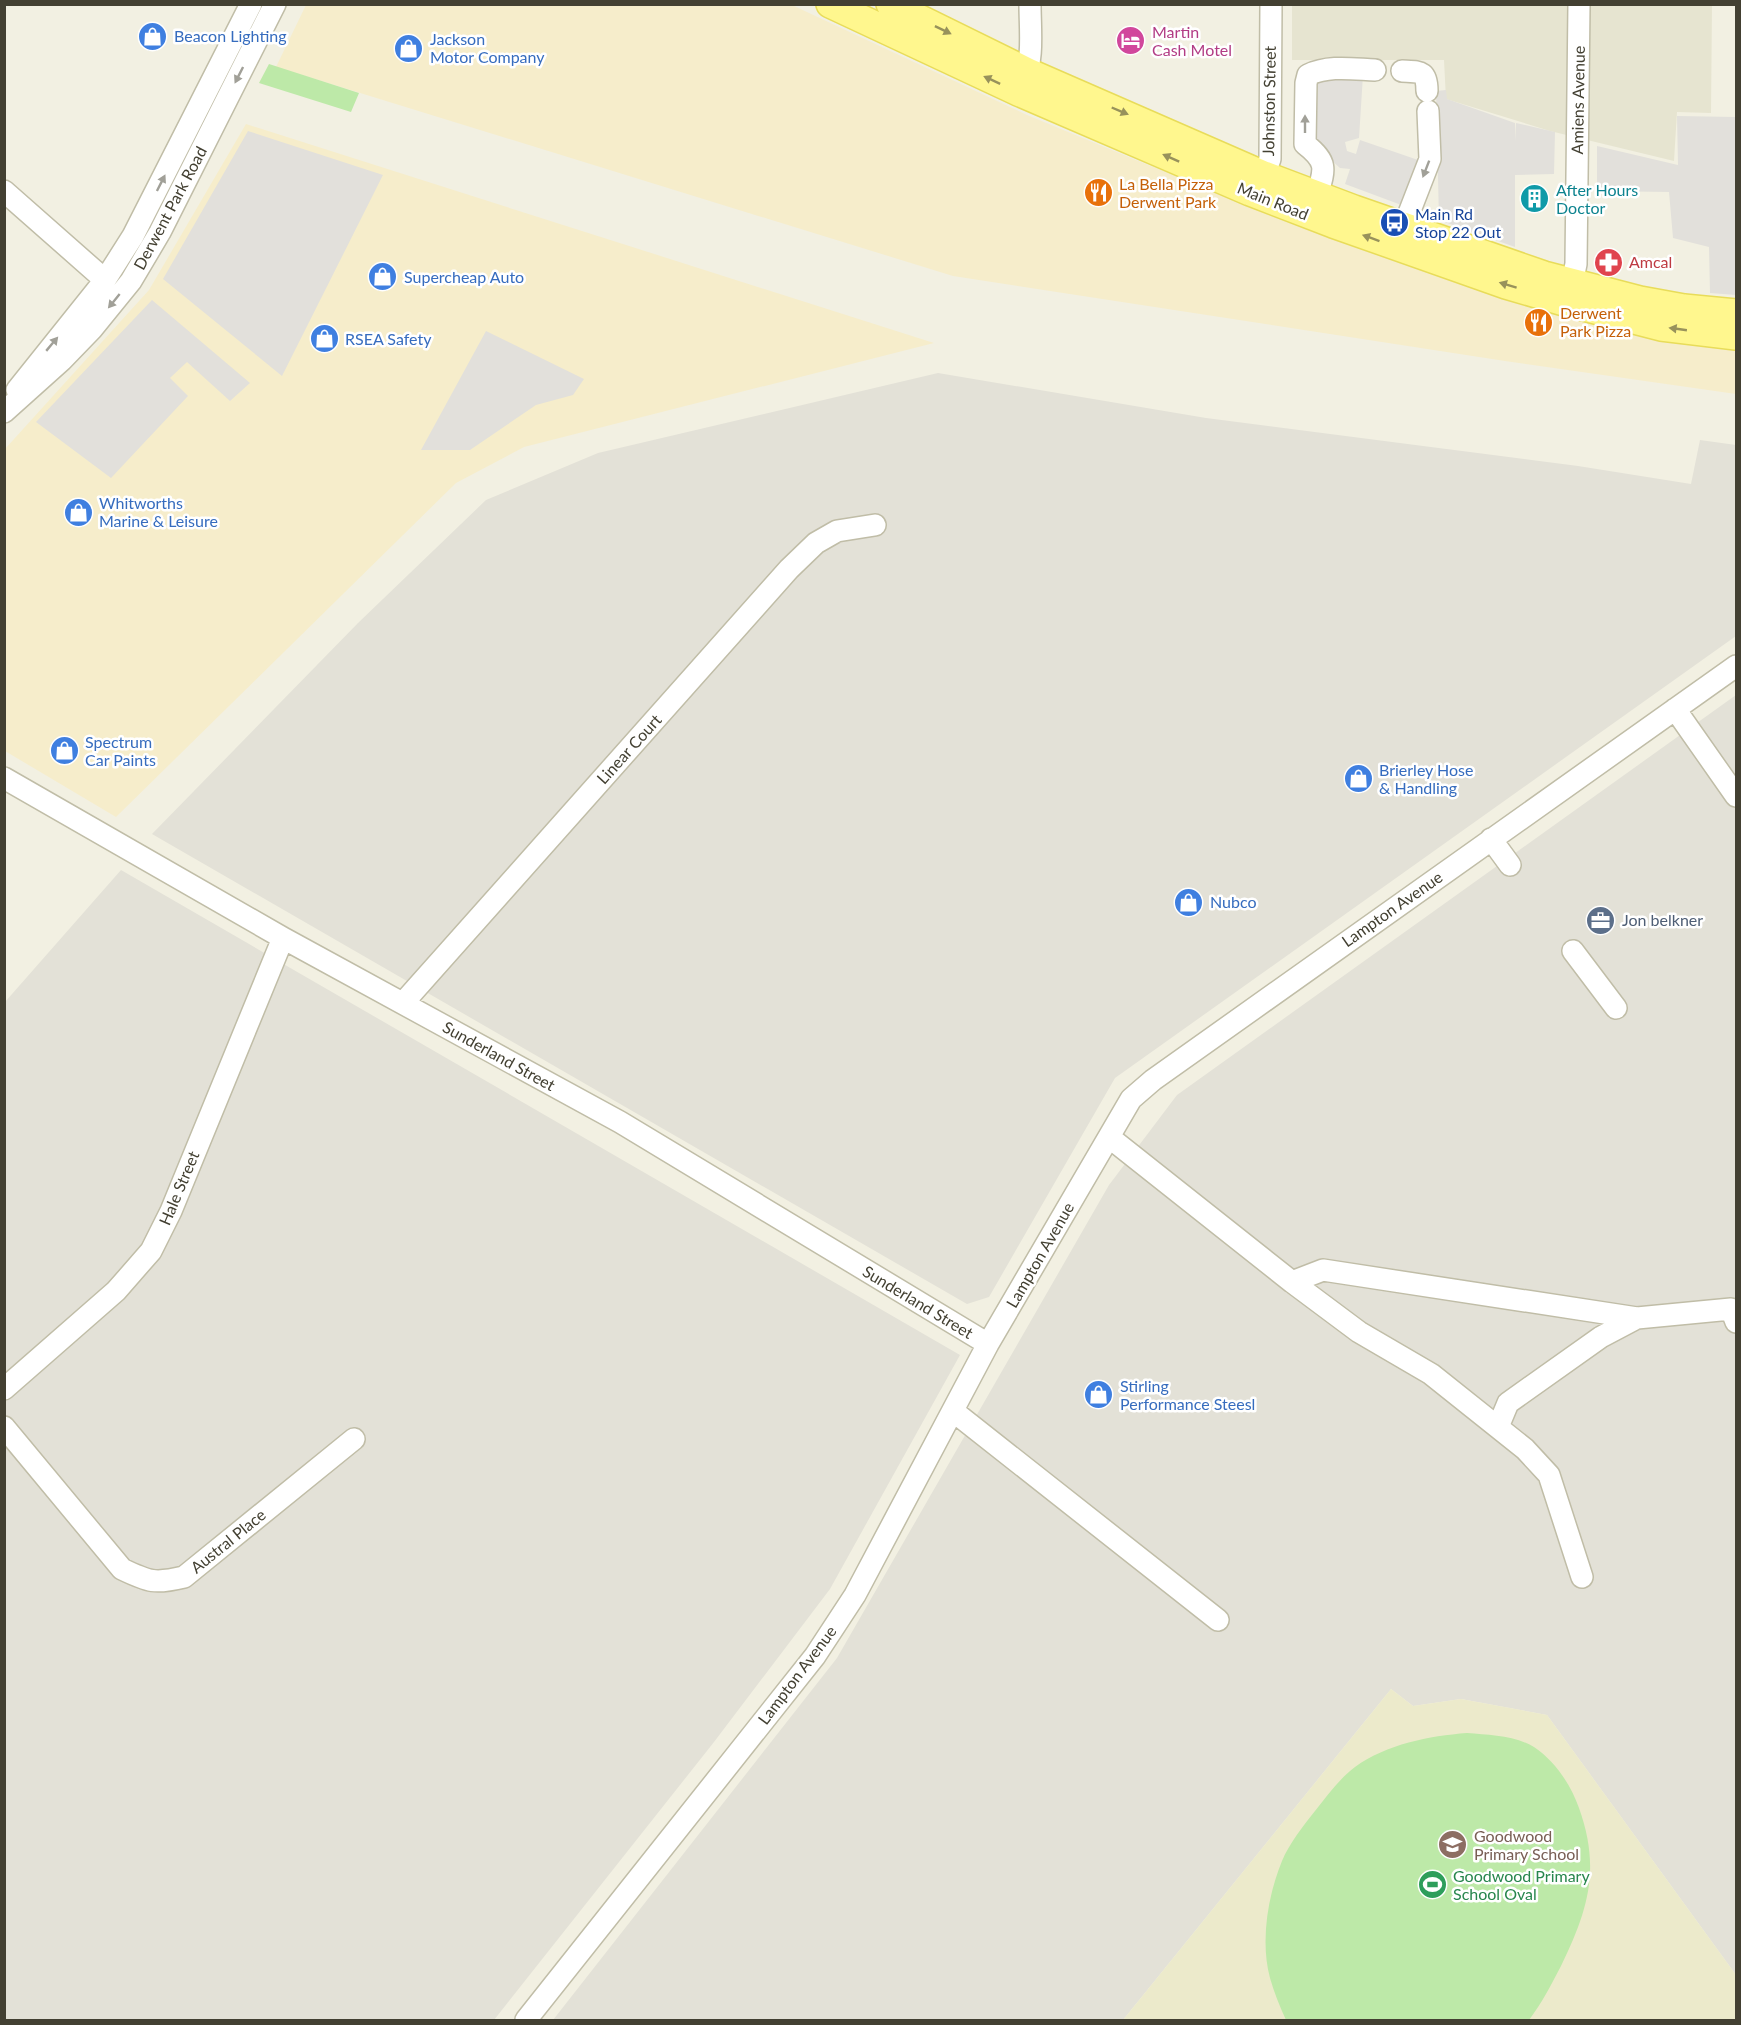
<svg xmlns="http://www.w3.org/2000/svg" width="1741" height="2025" font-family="Lato,sans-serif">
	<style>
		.residential { fill: #e6e4d0 }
		.commercial { fill: #f6edcb }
		.industrial { fill: #e3e1d7 }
		.education { fill: #eceacb }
		.green { fill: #bde9a8 }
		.parking { fill: #e2e0db }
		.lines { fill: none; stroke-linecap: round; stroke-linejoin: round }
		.minor-casing { stroke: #c0bda7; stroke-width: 24 }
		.major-casing { stroke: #e8dc5a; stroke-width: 30 }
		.minor { stroke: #fff; stroke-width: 21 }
		.major { stroke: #fff78e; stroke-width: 27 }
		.oneway { fill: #98925b }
		.oneway2 { fill: #a1a098 }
		.labels { text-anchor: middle; stroke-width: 5; stroke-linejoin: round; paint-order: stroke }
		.hotel-label { font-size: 16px; fill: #b23c85; stroke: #fff; text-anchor: start }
		.shop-label { font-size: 16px; fill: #366cbe; stroke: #fff; text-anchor: start }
		.street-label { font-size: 16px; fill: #434032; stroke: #fff }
		.food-label { font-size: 16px; fill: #c56008; stroke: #fff; text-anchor: start }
		.culture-label { font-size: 16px; fill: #0d838f; stroke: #fff; text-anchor: start }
		.transit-label { font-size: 16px; fill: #164399; stroke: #fff; text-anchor: start }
		.health-label { font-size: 16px; fill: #be3a42; stroke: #fff; text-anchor: start }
		.service-label { font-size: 16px; fill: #4e5e75; stroke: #fff; text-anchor: start }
		.education-label { font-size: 16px; fill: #785e54; stroke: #fff; text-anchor: start }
		.leisure-label { font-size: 16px; fill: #27864d; stroke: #fff; text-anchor: start }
	</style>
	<rect width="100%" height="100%" fill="#f2f0e2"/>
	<path class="residential" d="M1292,5H1712L1711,113L1677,112L1674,161L1550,131L1446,99L1444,60H1292Z"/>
	<path class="commercial" d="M306,5H792L1027,115L1148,165L1485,290L1549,312L1736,348V394L1505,361L953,276L276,67Z
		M246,124L934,343L524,447L456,483L116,817L5,751V449L149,290Z"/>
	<path class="industrial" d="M938,373L1206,418L1578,466L1691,484L1700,440L1736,445V636L1115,1078L989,1297L967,1304L152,834L358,623L486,500L598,453Z
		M1736,695V1975L1547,1715L1461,1699L1413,1706L1391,1689L1123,2020H553L837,1658L1109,1185L1177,1095Z
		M121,870L960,1355L830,1589L714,1742L494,2020H5V1002Z"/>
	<path class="education" d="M1391,1689L1413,1706L1461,1699L1547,1715L1736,1975V2020H1123Z"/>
	<path class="green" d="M269,64L359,93L351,112L259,83Z
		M1467,1733C1489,1735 1514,1735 1534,1747C1555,1761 1571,1785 1579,1808C1601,1869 1588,1910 1561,1966C1551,1985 1542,2003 1529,2020H1286C1280,2007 1274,1992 1270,1978C1260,1941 1268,1895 1282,1861C1289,1844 1303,1826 1315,1811C1327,1796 1339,1779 1355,1767C1387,1744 1429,1736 1467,1733Z"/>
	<path class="parking" d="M1363,75L1359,138L1345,142L1347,151L1356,154L1360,140L1421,161L1404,206L1345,184L1350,169L1340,168L1311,142L1310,82Z
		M1446,90L1447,99L1515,123L1516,141V123L1555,132L1554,174L1515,175V247L1439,220L1436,91Z
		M1677,116L1736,117V295L1710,293L1709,247L1673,238L1669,192L1597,191V146L1678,165Z
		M248,131L383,175L282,376L163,279Z
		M152,300L250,383L230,401L187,362L170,378L188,396L111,478L36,422Z
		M486,331L584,379L573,395L536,405L470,450H421Z"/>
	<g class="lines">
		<defs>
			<path id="minor" d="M1402,71C1420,72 1427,70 1427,91
				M1023,83C1034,60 1030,30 1030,4
				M1259,188L1270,159L1271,4
				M4,191L105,280
				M1317,195C1325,169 1328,162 1305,144L1306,83L1308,75C1329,65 1352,69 1375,70
				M1404,226L1430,159L1428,111
				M1566,296L1572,283L1576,264L1579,4
				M17,390L105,280L133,236L251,4
				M4,412L62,360L92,329L131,281L160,232L275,4
				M1675,709L1736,796
				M4,778L283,938L620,1122L988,1344
				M1491,839L1510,865
				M1573,951L1616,1008
				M403,1003L789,569L816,543L837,531L875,525
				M1109,1137L1292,1282L1323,1270L1637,1318L1731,1309L1736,1322
				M1292,1282L1359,1332L1431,1374L1525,1449L1549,1475L1582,1577
				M4,1389L116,1291L151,1251L171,1211L283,938
				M953,1411L1218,1620
				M4,1427L122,1569C149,1582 155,1584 184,1577L354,1439
				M1498,1427L1508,1403L1601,1337L1637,1318
				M526,2020L815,1656L855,1595L988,1344L1131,1099L1153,1080L1736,666"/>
			<path id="major" d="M830,4L1018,92L1250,192L1333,224L1506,285L1564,302L1661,327L1736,336
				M890,4L1028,72L1264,175L1354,209L1544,275L1640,300L1684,308L1736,313"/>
		</defs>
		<use href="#minor" class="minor-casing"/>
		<use href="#major" class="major-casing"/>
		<use href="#minor" class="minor"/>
		<use href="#major" class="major"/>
	</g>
	<defs><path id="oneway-solid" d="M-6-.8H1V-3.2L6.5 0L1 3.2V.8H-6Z" transform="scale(1.5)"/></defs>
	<g class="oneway">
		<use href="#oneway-solid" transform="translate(943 30) rotate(26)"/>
		<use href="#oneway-solid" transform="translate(992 80) rotate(-155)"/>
		<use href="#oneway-solid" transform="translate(1120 111) rotate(23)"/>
		<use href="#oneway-solid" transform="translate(1171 158) rotate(-156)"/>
		<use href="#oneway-solid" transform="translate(1371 238) rotate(-160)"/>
		<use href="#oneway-solid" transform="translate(1508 285) rotate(-163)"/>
		<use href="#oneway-solid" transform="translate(1678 329) rotate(-172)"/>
	</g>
	<g class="oneway2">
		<use href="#oneway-solid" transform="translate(239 75) rotate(117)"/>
		<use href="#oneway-solid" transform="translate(1305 124) rotate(-90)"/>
		<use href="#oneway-solid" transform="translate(1426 169) rotate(111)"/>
		<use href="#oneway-solid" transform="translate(161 183) rotate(-63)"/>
		<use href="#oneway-solid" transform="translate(114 301) rotate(129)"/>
		<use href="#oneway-solid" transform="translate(52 344) rotate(-50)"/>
	</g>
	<defs>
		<symbol id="shop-disc" viewBox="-11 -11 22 22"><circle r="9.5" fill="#3f7fe0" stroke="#fff"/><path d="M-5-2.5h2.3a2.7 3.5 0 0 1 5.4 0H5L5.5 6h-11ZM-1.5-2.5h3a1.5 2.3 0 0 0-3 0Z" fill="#fff"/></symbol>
		<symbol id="hotel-disc" viewBox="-11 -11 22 22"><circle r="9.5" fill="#d1479c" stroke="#fff"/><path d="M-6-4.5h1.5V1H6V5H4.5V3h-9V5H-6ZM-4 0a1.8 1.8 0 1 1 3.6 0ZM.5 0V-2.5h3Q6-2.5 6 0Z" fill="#fff"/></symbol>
		<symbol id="restaurant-disc" viewBox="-11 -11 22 22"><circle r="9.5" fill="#e8710a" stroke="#fff"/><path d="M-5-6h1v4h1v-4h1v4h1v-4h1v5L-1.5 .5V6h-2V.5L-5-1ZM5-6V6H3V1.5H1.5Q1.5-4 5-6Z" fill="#fff"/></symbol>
		<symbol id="building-disc" viewBox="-11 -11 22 22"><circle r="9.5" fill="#0f9aa8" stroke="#fff"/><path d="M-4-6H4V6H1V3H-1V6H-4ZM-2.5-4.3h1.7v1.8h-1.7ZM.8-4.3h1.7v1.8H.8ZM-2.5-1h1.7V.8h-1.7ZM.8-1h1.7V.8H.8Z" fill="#fff"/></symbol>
		<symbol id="bus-disc" viewBox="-11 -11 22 22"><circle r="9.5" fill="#1a4fb4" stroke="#fff"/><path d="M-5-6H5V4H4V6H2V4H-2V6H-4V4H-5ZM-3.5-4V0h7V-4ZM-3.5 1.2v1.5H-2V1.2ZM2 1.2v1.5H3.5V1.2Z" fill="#fff"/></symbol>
		<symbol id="pharmacy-disc" viewBox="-11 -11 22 22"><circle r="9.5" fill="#e0444e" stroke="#fff"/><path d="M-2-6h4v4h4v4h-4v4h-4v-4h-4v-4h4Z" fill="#fff"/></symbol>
		<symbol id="office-disc" viewBox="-11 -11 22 22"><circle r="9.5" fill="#5c6f8a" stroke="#fff"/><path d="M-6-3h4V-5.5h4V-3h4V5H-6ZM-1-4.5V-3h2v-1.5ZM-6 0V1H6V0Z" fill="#fff"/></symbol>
		<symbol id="school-disc" viewBox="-11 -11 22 22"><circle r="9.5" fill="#8d6e63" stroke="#fff"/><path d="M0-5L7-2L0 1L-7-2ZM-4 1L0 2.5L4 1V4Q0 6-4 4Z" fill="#fff"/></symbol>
		<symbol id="stadium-disc" viewBox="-11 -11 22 22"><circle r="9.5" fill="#2e9e5b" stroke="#fff"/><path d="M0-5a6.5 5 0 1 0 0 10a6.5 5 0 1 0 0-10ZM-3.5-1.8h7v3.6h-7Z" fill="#fff"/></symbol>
	</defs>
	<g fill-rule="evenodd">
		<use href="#shop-disc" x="136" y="20" width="33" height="33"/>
		<use href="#hotel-disc" x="1114" y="24" width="33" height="33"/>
		<use href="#shop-disc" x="392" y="32" width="33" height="33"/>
		<use href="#restaurant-disc" x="1082" y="176" width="33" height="33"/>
		<use href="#building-disc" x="1518" y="182" width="33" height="33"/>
		<use href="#bus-disc" x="1378" y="206" width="33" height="33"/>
		<use href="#pharmacy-disc" x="1592" y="246" width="33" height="33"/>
		<use href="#shop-disc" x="366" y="260" width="33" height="33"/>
		<use href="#restaurant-disc" x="1522" y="306" width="33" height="33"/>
		<use href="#shop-disc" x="308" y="322" width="33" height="33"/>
		<use href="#shop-disc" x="62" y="496" width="33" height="33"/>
		<use href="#shop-disc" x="48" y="734" width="33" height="33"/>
		<use href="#shop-disc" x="1342" y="762" width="33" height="33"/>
		<use href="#shop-disc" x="1172" y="886" width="33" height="33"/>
		<use href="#office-disc" x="1584" y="904" width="33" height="33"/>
		<use href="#shop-disc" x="1082" y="1378" width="33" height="33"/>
		<use href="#school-disc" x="1436" y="1828" width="33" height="33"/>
		<use href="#stadium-disc" x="1416" y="1868" width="33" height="33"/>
	</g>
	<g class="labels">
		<g class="hotel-label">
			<text x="1152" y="38">Martin<tspan x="1152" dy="18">Cash Motel</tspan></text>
		</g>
		<g class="shop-label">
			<text x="174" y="42">Beacon Lighting</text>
			<text x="430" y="45">Jackson<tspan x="430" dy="18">Motor Company</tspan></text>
			<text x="404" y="283">Supercheap Auto</text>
			<text x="345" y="345">RSEA Safety</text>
			<text x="99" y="509">Whitworths<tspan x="99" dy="18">Marine &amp; Leisure</tspan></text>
			<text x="85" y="748">Spectrum<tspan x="85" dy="18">Car Paints</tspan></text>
			<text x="1379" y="776">Brierley Hose<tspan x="1379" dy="18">&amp; Handling</tspan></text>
			<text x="1210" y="908">Nubco</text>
			<text x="1120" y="1392">Stirling<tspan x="1120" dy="18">Performance Steesl</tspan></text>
		</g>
		<g class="street-label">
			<text transform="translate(1578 100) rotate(-89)" y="6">Amiens Avenue</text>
			<text transform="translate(1269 101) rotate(-89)" y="6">Johnston Street</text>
			<text transform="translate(1273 201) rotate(22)" y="6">Main Road</text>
			<text transform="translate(170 208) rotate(-62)" y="6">Derwent Park Road</text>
			<text transform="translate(629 749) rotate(-48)" y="6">Linear Court</text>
			<text transform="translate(1392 909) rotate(-35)" y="6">Lampton Avenue</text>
			<text transform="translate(499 1056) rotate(29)" y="6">Sunderland Street</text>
			<text transform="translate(179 1188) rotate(-67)" y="6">Hale Street</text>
			<text transform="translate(1040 1255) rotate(-60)" y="6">Lampton Avenue</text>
			<text transform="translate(918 1302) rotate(31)" y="6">Sunderland Street</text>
			<text transform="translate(228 1541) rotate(-39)" y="6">Austral Place</text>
			<text transform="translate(797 1675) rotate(-53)" y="6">Lampton Avenue</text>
		</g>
		<g class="food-label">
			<text x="1119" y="190">La Bella Pizza<tspan x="1119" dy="18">Derwent Park</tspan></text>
			<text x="1560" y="319">Derwent<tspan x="1560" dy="18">Park Pizza</tspan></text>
		</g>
		<g class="culture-label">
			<text x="1556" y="196">After Hours<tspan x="1556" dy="18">Doctor</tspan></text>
		</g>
		<g class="transit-label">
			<text x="1415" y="220">Main Rd<tspan x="1415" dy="18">Stop 22 Out</tspan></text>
		</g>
		<g class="health-label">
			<text x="1629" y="268">Amcal</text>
		</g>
		<g class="service-label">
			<text x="1622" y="926">Jon belkner</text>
		</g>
		<g class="education-label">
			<text x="1474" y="1842">Goodwood<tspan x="1474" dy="18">Primary School</tspan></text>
		</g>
		<g class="leisure-label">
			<text x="1453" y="1882">Goodwood Primary<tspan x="1453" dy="18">School Oval</tspan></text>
		</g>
	</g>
	<rect width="1741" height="2025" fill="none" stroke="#434032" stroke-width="12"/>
</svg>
